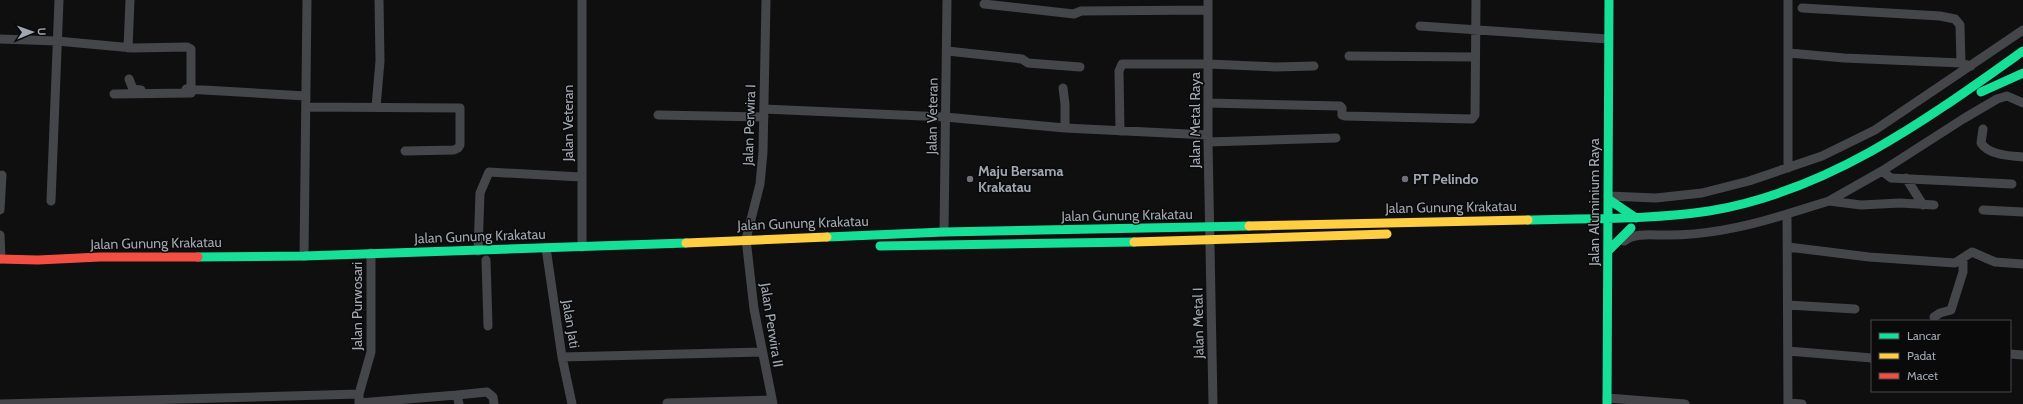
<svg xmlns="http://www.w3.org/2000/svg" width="2023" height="404" font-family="Cabin,sans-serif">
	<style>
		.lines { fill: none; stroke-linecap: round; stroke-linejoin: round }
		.street { stroke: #444649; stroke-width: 9 }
		.fast { stroke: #16e098; stroke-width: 9 }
		.slow { stroke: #ffcf43; stroke-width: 9 }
		.jam { stroke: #f24e42; stroke-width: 9 }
		.poi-dot { fill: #6e7278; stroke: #0a0a0b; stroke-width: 1.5 }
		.labels { text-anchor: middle; stroke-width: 3; stroke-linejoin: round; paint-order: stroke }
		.street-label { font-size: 14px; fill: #a1a7b0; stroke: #0a0a0b }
		.poi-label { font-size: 14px; font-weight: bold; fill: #a1a7b0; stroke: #0a0a0b; text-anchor: start }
	</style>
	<rect width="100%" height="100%" fill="#0f0f10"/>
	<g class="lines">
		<path class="street" d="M766,0L763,152L760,184L746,239L754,309L773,404
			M1208,0V142L1213,404
			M1788,0V168
			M984,4L1074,14L1081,11L1208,10
			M1802,8L1940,16L1955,19L1960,25L1961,63L1971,66
			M1420,26L1608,39
			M0,39L57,41L133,48L187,47L191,49V93L114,94
			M128,48L130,0
			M947,51L1022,59L1028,63L1080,67
			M1789,53L1844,58L1961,63
			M1349,56L1474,57
			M129,79L133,89L141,90
			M1063,88L1065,104V128
			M186,89L306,96
			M1208,103L1340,106L1342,108V115L1345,116L1472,119L1475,115L1476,0
			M307,107L460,108V145L458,148L454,150L405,151
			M376,107L380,61L379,0
			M764,109L945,117L1065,128L1208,135
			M658,115L764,117
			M1983,129L1981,143C1988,155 2011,156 2023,157
			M1120,131L1119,71L1122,64H1208L1275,67L1314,66
			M1208,142L1336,138
			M1882,171L1891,178L2012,184
			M1906,178L1923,205
			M1608,196L1656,198L1702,193L1749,181L1822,156L1875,130L2023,30
			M51,201L59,0
			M1829,201L1861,205L1900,203L1934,205
			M0,210L2,175
			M1983,210L2023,212
			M944,232L947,0
			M0,235L1,259
			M1624,241C1635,233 1650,235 1663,235C1706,236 1746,227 1787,214
			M582,247V0
			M1788,247L1869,257L1955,263L1972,252L1995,262L2023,264
			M546,248L562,357L572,404
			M478,251L480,193L489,172L581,177
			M304,256L307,0
			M486,260L488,326
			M1788,305L1855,309
			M1934,317L1940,313L1951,310L1963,272V259
			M1788,351L1872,358
			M2010,354L2023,355
			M562,357L762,352
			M457,395L487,392L493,397L494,404
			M1607,398L1685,404
			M359,403L457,395L459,404
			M667,403L772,400
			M1788,403L1802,404
			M1,404L359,394
			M359,404V394L371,352V253
			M1788,404L1787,214L1829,201L1882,171L1963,119L1997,99L2007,96L2023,103"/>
		<path class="fast" d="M1981,92L2023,73
			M1608,199L1636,218
			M1528,220C1588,218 1649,220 1709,211C1829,191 1926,120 2023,51
			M827,237L944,232L1249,226
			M880,246L1134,242
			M1608,251L1631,228
			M198,257L304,256L686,243
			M1607,404L1609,0"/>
		<path class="slow" d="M1249,226L1528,220
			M1134,242L1387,234
			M686,243L827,237"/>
		<path class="jam" d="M0,259L38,260L100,257H198"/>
	</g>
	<g class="poi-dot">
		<circle cx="970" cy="179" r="4"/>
		<circle cx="1405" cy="179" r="4"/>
	</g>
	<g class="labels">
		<g class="street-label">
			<text transform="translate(932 116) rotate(-89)" y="5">Jalan Veteran</text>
			<text transform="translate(1195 120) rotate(-90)" y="5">Jalan Metal Raya</text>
			<text transform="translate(568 123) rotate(-90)" y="5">Jalan Veteran</text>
			<text transform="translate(749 125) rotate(-88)" y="5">Jalan Perwira I</text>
			<text transform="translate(1594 202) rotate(-90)" y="5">Jalan Aluminium Raya</text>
			<text transform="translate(1451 207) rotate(-1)" y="5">Jalan Gunung Krakatau</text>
			<text transform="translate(1127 215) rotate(-1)" y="5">Jalan Gunung Krakatau</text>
			<text transform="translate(803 223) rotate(-2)" y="5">Jalan Gunung Krakatau</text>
			<text transform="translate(480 236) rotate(-2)" y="5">Jalan Gunung Krakatau</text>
			<text transform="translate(156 243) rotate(-1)" y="5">Jalan Gunung Krakatau</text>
			<text transform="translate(357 306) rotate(-90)" y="5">Jalan Purwosari</text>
			<text transform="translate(1198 323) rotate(-91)" y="5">Jalan Metal I</text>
			<text transform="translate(571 324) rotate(81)" y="5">Jalan Jati</text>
			<text transform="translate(772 325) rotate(81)" y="5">Jalan Perwira II</text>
		</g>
		<g class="poi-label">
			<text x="978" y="176">Maju Bersama<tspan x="978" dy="16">Krakatau</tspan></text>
			<text x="1413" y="184">PT Pelindo</text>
		</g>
	</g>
	<rect x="1871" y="320" width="140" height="72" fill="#0a0a0b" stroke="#46494d"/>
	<rect x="1879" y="333" width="20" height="6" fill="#16e098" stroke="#46494d"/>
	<text x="1907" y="340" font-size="12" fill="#a1a7b0">Lancar</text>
	<rect x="1879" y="353" width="20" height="6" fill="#ffcf43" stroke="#46494d"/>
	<text x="1907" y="360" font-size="12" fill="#a1a7b0">Padat</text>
	<rect x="1879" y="373" width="20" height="6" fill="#f24e42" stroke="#46494d"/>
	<text x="1907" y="380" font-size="12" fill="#a1a7b0">Macet</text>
	<g transform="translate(32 32) rotate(88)" stroke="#0a0a0b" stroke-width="3" paint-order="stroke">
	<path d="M0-3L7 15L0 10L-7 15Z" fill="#a1a7b0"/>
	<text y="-6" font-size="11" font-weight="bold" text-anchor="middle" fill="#a1a7b0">U</text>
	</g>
</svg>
